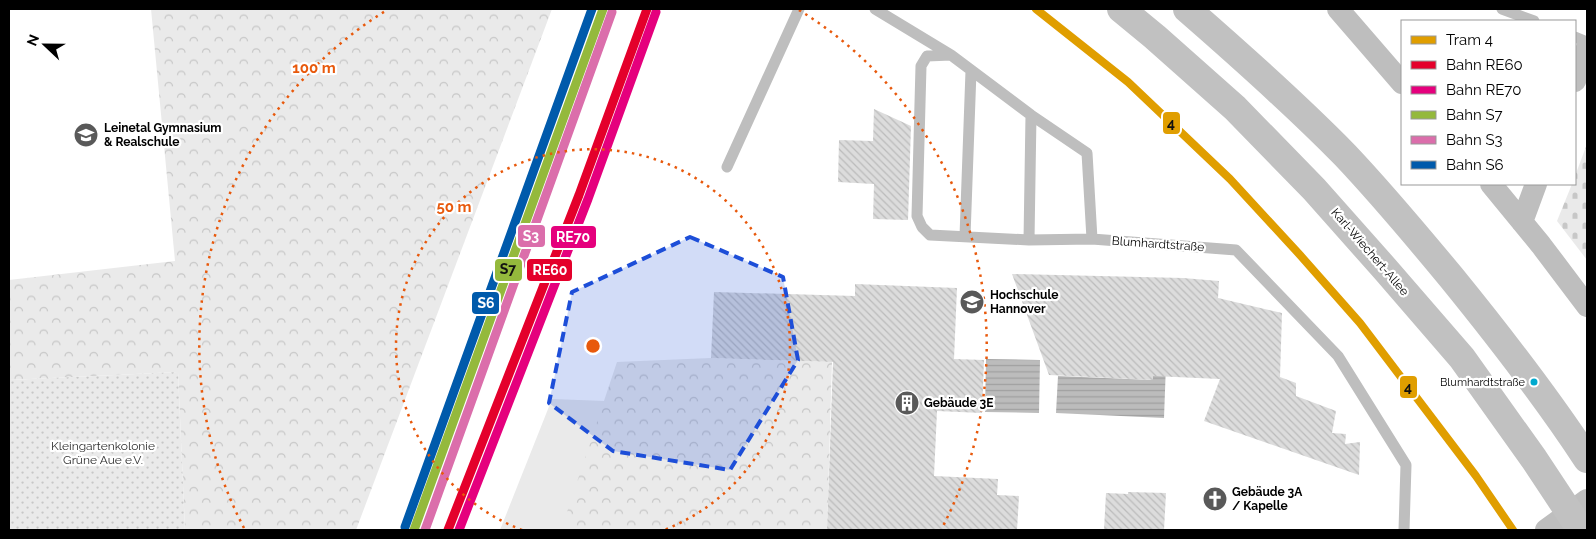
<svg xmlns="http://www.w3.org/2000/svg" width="1596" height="539" font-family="Raleway,sans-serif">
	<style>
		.grass { fill: #eaeaea }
		.forest { fill: url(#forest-crowns) }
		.cemetery { fill: url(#cemetery-stones) }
		.garden { fill: url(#garden-dots) }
		.water { fill: url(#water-rules) }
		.building { fill: url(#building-back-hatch) }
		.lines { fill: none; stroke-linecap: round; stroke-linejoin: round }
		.service { stroke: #bebebe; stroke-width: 11 }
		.minor { stroke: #bebebe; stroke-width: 22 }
		.secondary { stroke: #c1c1c1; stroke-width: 28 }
		.rail-1-casing { stroke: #fff; stroke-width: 12 }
		.rail-2-casing { stroke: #fff; stroke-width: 12 }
		.rail-3-casing { stroke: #fff; stroke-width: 12 }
		.rail-4-casing { stroke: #fff; stroke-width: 12 }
		.rail-5-casing { stroke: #fff; stroke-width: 12 }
		.rail-1 { stroke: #e4002b; stroke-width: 9 }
		.rail-2 { stroke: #e5007d; stroke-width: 9 }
		.rail-3 { stroke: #94b93c; stroke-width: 9 }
		.rail-4 { stroke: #db6eab; stroke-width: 9 }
		.rail-5 { stroke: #005aab; stroke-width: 9 }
		.tram-1-casing { stroke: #fff; stroke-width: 11 }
		.tram-1 { stroke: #e09e00; stroke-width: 8 }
		.marked { fill: #1d4ed8; fill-opacity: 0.2; stroke: #1d4ed8; stroke-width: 4; stroke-dasharray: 10 6; stroke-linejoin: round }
		.ring { fill: none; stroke: #e8590c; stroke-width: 2.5; stroke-dasharray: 2.5 5 }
		.bus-dot { fill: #00a9ce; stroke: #fff; stroke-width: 2 }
		.labels { text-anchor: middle; stroke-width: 4.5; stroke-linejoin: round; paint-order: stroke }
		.bus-label { font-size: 11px; fill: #000; stroke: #fff; text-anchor: end }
		.poi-label { font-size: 12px; font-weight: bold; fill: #000; stroke: #fff; text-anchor: start }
		.street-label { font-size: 12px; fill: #000; stroke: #fff }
		.park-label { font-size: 12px; fill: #2f2f2f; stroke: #fff }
		.centre { fill: #e8590c; stroke: #fff; stroke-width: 2.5 }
		.ring-label { font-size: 15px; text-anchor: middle; font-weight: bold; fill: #e8590c; stroke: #fff; stroke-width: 4.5; stroke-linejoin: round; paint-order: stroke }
		.line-badge { stroke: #fff; stroke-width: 2 }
		.badge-label { font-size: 14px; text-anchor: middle; font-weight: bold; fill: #fff }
		.pale-badge-label { font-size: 14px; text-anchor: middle; font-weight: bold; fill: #111 }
	</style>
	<defs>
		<pattern id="forest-crowns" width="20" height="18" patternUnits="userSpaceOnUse" patternTransform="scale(1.25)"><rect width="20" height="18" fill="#eaeaea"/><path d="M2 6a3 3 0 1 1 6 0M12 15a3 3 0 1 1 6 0" fill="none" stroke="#c7c7c7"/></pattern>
		<pattern id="cemetery-stones" width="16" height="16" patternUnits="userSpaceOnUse" patternTransform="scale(1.25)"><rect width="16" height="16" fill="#eaeaea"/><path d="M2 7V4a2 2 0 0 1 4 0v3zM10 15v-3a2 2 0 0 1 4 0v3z" fill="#c7c7c7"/></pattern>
		<pattern id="garden-dots" width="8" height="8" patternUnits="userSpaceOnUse" patternTransform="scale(1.25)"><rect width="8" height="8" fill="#eaeaea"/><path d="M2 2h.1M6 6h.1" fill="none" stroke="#c7c7c7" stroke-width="1.8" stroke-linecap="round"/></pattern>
		<pattern id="water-rules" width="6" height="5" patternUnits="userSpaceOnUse" patternTransform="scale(1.25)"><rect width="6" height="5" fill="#bcbcbc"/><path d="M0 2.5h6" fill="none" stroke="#a0a0a0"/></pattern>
		<pattern id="building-back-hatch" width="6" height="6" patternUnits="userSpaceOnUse" patternTransform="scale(1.25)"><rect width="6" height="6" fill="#dcdcdc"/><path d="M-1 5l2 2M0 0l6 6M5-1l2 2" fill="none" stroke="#bbb"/></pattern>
	</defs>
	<rect width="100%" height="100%" fill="#fff"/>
	<path class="grass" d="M552,399L605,401L564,530H500Z"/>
	<path class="forest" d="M151,9H552L356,530H185L178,372L9,380V280L175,261Z
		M711,358L832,362L827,530H561L617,362Z"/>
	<path class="cemetery" d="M1587,144V260L1557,221L1572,184H1575V176Z"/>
	<path class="garden" d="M178,372L185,530H9V380Z"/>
	<path class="water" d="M986,359L1040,360L1039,413L985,412Z
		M1153,363L1166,364L1164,418L1056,413L1058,376L1152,380Z"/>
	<path class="building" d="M874,109L911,126L908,220L873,219L874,184L838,182L839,140L873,141Z
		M1012,274L1183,278L1219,281L1218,298L1282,313L1280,377L1296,383V396L1336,411L1332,433L1346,434L1345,444L1360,442L1359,475L1204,421L1220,379L1153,376V380L1049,375Z
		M855,284L957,288L954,359L984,360L982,413L937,411L934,476L998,479L997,495L1019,496L1017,530H827L833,362L711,358L714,292L855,296Z
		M1128,492L1166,493L1164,530H1104L1106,493L1128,494Z"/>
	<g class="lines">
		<path class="service" d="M875,9L951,55
			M1502,9L1534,21
			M1575,37L1587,42
			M727,167L799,9
			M965,236L971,71
			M1092,239L1087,153L1031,115L951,55L927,56L921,66L917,216L922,227L930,235L1029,240L1092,239L1236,250L1338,356L1406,465L1404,530
			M1029,240L1031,115"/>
		<path class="minor" d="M1338,9L1402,83
			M1575,81L1587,48
			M1491,184L1541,245L1587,306
			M1522,222L1536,184
			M1546,530L1587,500"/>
		<path class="secondary" d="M1121,9L1155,37L1235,108L1314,189L1385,269L1462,358L1534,459L1581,530
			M1187,9C1241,56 1295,104 1345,155C1382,194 1417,236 1451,277C1499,336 1545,395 1587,459"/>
		<defs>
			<path id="rail-1" d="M448,530L579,195L647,9"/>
			<path id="rail-2" d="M459,530L588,199L656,12"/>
			<path id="rail-3" d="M414,530L603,9"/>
			<path id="rail-4" d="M425,530L612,12"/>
			<path id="rail-5" d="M405,527L592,9"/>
		</defs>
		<use href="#rail-1" class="rail-1-casing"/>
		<use href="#rail-2" class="rail-2-casing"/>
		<use href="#rail-3" class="rail-3-casing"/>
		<use href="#rail-4" class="rail-4-casing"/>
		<use href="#rail-5" class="rail-5-casing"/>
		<use href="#rail-1" class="rail-1"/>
		<use href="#rail-2" class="rail-2"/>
		<use href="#rail-3" class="rail-3"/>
		<use href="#rail-4" class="rail-4"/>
		<use href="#rail-5" class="rail-5"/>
		<defs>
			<path id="tram-1" d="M1036,9L1128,82L1230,179L1300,255L1360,323L1476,476L1513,530"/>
		</defs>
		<use href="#tram-1" class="tram-1-casing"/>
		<use href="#tram-1" class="tram-1"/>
	</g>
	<path class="marked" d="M690,237L783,277L798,360L730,470L613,451L549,403L572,292Z"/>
	<g class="ring">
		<path d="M522 530A197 197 0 1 1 664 530"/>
		<path d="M244 528A394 394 0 0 1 387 10M799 10A394 394 0 0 1 942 528"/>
	</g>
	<defs>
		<symbol id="school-disc" viewBox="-11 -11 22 22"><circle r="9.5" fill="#595959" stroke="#fff"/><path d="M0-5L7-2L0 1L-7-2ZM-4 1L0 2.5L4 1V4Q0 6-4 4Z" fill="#fff"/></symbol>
		<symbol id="university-disc" viewBox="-11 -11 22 22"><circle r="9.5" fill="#595959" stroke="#fff"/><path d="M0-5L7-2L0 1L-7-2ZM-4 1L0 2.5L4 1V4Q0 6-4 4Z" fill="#fff"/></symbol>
		<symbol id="building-disc" viewBox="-11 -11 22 22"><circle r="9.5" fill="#595959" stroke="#fff"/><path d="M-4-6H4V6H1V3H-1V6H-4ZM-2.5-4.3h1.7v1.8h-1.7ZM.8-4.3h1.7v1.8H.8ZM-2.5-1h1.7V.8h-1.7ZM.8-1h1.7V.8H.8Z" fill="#fff"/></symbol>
		<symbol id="church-disc" viewBox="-11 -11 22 22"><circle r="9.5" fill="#595959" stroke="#fff"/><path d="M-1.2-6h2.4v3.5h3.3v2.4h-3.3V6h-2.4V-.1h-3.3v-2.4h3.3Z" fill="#fff"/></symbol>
	</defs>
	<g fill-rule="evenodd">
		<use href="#school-disc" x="72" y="121" width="28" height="28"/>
		<use href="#university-disc" x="958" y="288" width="28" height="28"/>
		<use href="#building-disc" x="893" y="389" width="28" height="28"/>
		<use href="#church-disc" x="1201" y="485" width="28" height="28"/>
	</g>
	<circle class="bus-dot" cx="1534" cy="382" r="4.5"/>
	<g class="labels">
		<g class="bus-label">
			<text x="1525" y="386">Blumhardtstraße</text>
		</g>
		<g class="poi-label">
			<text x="104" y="132">Leinetal Gymnasium<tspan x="104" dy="14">&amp; Realschule</tspan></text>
			<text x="990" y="299">Hochschule<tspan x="990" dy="14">Hannover</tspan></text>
			<text x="924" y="407">Gebäude 3E</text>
			<text x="1232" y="496">Gebäude 3A<tspan x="1232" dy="14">/ Kapelle</tspan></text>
		</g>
		<g class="street-label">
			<text transform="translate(1158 244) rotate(4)" y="4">Blumhardtstraße</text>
			<text transform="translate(1370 252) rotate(49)" y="4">Karl-Wiechert-Allee</text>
		</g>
		<g class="park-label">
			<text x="103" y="450">Kleingartenkolonie<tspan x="103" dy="14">Grüne Aue e.V.</tspan></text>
		</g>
	</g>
	<circle cx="593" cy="346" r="8" class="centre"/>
	<g class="ring-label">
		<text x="314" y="73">100 m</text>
		<text x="454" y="212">50 m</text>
	</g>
	<g class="line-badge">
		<rect x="1162" y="111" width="19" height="24" rx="5" fill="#e09e00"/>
		<rect x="517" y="224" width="29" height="24" rx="5" fill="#db6eab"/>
		<rect x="550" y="225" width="47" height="24" rx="5" fill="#e5007d"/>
		<rect x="494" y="258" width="29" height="24" rx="5" fill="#94b93c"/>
		<rect x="526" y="258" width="47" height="24" rx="5" fill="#e4002b"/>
		<rect x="471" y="291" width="29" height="24" rx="5" fill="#005aab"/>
		<rect x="1399" y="375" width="19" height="24" rx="5" fill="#e09e00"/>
	</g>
	<g class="badge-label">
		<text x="531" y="241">S3</text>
		<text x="573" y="242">RE70</text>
		<text x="550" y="275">RE60</text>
		<text x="486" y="308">S6</text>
	</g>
	<g class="pale-badge-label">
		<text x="1171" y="128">4</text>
		<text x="508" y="274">S7</text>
		<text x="1408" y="392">4</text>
	</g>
	<rect width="1596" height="539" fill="none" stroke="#000000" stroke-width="20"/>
	<rect x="1401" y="20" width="175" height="165" fill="#ffffff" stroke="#999999"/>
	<rect x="1411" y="36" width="25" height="8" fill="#e09e00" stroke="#999999"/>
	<text x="1446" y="45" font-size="15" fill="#000000">Tram 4</text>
	<rect x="1411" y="61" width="25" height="8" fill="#e4002b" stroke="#999999"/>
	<text x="1446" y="70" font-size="15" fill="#000000">Bahn RE60</text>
	<rect x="1411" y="86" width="25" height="8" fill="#e5007d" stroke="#999999"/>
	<text x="1446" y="95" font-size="15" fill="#000000">Bahn RE70</text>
	<rect x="1411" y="111" width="25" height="8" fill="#94b93c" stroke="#999999"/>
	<text x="1446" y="120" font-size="15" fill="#000000">Bahn S7</text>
	<rect x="1411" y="136" width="25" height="8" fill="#db6eab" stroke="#999999"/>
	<text x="1446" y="145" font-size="15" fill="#000000">Bahn S3</text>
	<rect x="1411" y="161" width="25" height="8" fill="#005aab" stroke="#999999"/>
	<text x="1446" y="170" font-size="15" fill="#000000">Bahn S6</text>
	<g transform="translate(45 45) rotate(292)" stroke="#ffffff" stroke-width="4" paint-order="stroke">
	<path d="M0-4L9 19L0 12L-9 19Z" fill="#000000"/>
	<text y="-8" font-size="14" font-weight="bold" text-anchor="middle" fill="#000000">N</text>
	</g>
</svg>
